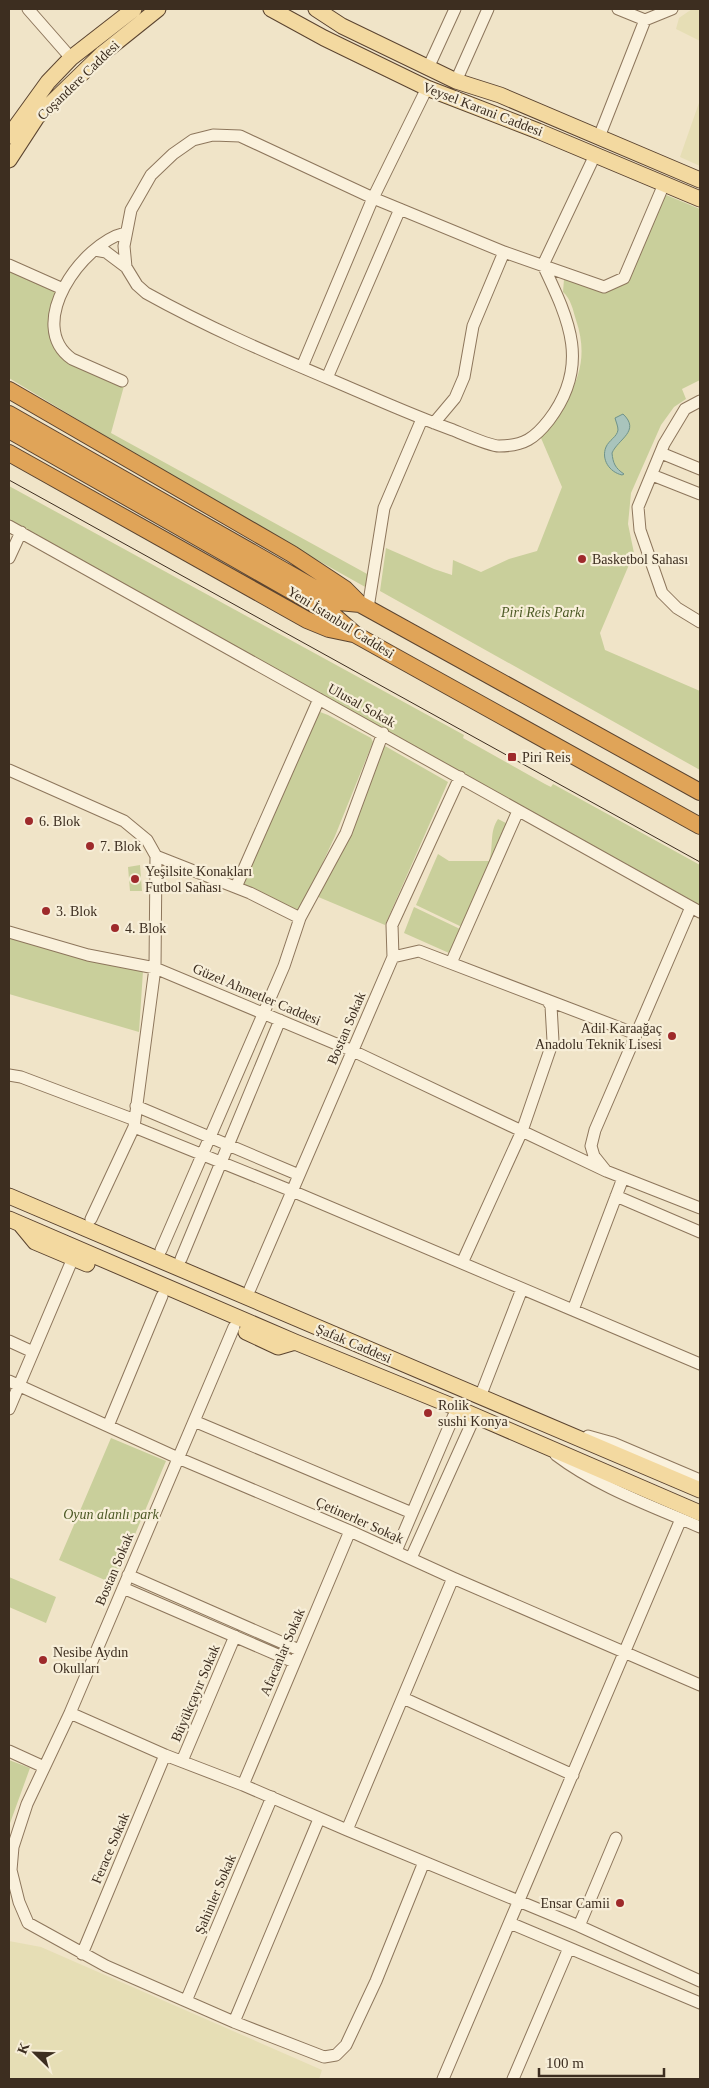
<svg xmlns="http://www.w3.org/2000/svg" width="709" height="2088" font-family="'Times New Roman',serif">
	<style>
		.farmland { fill: #e6deb5 }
		.green { fill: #c9cf9b }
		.water { fill: #a9c4bc; stroke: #6f938a }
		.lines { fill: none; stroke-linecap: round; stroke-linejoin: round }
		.minor-casing { stroke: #8d765c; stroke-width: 13 }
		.major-casing { stroke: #5b4430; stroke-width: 17 }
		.highway-casing { stroke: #5b4430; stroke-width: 18 }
		.minor { stroke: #faf1dc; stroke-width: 11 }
		.major { stroke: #f3d9a0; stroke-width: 15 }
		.highway { stroke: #e0a458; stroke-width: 16 }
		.tram { stroke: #3d2e20; stroke-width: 1 }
		.poi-dot { fill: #9e2a2b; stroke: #f7eed8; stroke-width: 2 }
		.labels { text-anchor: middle; stroke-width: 4.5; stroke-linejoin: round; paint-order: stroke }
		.street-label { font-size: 14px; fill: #3d2e20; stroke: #f7eed8 }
		.poi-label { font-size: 14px; fill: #3d2e20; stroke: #f7eed8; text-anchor: start }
		.park-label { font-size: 14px; font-style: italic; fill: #4d5a26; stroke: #f7eed8 }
	</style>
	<rect width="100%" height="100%" fill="#f0e4c8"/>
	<path class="farmland" d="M692,9H700V41L676,29L679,18Z
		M700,100V166L680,157Z
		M9,1941L41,1947L322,2070L319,2079H9Z"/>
	<path class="green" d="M659,192L700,209V380L682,389L686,399L674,407L661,425L631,493L628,524L634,553L600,633L605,650L700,691V770L380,591L386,548L434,569L452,575L453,560L481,572L509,559L537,551L562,487L541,438C568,399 593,370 576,320C573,310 571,299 563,292L564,279L599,289L624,279Z
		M9,267L62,291L48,321L58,352L70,360L124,386L111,433L369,575L367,588L221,506L9,378Z
		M9,486L464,735L463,738L545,784L551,787L553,784L700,865V905L9,520Z
		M320,712L328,715L371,738L373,742L335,836L312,886L297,912L243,885L316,715Z
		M385,746L448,782L385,925L316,896L378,750Z
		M498,819L510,825L464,928L416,905L438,854L449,861H489C494,846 489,832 498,819Z
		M140,865L142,891H130L128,867Z
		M414,907L460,929L449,953L404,933Z
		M9,933L143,971L139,1032L9,994Z
		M111,1438L166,1461L114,1584L59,1560Z
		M9,1577L56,1597L46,1623L9,1607Z
		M9,1760L30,1768L9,1826Z"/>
	<path class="water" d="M623,414C641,431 618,439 612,453C613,463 615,468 624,474L622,475C609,472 601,459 606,447C609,440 617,437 618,430C618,426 616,422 615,418Z"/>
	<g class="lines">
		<defs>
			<path id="minor" d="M28,9L71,58
				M618,9L645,20
				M428,68L455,9
				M456,81L488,9
				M599,137L645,20L672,9
				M95,250L106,252L126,267
				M504,252L604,287L624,278L664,184
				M9,265L63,289
				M302,367L373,198L427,88
				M327,378L400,209
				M122,381L72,359C24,325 82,243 125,233
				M700,401L685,409L664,444L638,507L640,530L662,593L677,608L700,622
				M434,423L455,398L464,377L473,326L504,252L373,198L240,136L213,135L193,140L173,154L151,175L131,210L124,246L126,267L137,285L146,293C207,327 270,354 334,381C374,398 413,416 453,430C463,434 490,446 499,446C524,446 535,438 549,420C591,365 569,320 543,265L595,155
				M661,453L700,469
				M652,475L700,494
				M9,526L700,912
				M9,558L21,532
				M368,608L384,508L422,419
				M9,770L124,821L147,840L156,856L155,968L353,1051L606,1171
				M156,856L250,893L300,918
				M236,887L319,699
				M691,907L595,1130L591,1146L594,1156L606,1171L700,1208
				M9,932L88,955L155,968L134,1127L91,1219
				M393,957L419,951L636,1034
				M451,963L518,811
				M9,1075L21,1077L135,1120
				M136,1106L299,1175
				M134,1127L292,1191L700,1364
				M616,1196L700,1232
				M161,1250L284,966L300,918L346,833L383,733
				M181,1259L280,1020
				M462,1263L522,1131L553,1041L551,1006L547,1000
				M250,1289L393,957L392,925L460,777
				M573,1310L623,1178
				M234,1327L70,1713L27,1804L13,1847L11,1870L19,1902L28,1923L106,1966L234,2022L324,2057L336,2055L346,2045L376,1981L424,1862
				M9,1341L33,1352
				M9,1381L178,1458L350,1531L453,1578L700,1685
				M480,1397L522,1289
				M9,1409L73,1258
				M194,1421L412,1513
				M108,1426L162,1296
				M588,1436L613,1443L700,1480
				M556,1455C598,1487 652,1506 700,1527
				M396,1551L457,1408
				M411,1558L475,1416
				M128,1575L299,1650
				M123,1588L294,1662
				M403,1698L573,1775
				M70,1713L165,1755L243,1785L347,1830L579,1926L700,1981
				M9,1751L44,1767
				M182,1761L235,1636
				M243,1785L350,1531
				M347,1830L453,1578
				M510,1923L700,2003
				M579,1926L616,1838
				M82,1954L165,1755
				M186,2001L272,1797
				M234,2022L319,1819
				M443,2079L681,1519
				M513,2079L569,1948"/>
			<path id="major" d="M271,9L324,38L427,88L538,131L700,199
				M316,9L342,26L456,81L500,95L700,180
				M9,136L48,82L71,58L134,9
				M9,160L37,117L103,53L158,9
				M9,1196L700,1490
				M9,1219L295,1342L457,1408L700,1513
				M21,1225L35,1242L87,1264
				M246,1332L278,1347L295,1342"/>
			<path id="highway" d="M9,390L292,554L345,589L360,604
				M9,414L339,602L360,604L700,792
				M9,430L332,614L356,635L700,826
				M9,453L307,620L329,629L353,634"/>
		</defs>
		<use href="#minor" class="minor-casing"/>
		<use href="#major" class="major-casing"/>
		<use href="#highway" class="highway-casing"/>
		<use href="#minor" class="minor"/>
		<use href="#major" class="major"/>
		<use href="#highway" class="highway"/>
		<path class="tram" d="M9,480L700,862"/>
	</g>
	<g class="poi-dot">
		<circle cx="582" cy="559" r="5"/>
		<rect x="507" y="752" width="10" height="10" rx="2.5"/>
		<circle cx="29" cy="821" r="5"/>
		<circle cx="90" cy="846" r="5"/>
		<circle cx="135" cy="879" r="5"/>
		<circle cx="46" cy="911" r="5"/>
		<circle cx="115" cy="928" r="5"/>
		<circle cx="672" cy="1036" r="5"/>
		<circle cx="428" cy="1413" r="5"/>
		<circle cx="43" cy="1660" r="5"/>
		<circle cx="620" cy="1903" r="5"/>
	</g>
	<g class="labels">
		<g class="street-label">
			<text transform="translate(78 80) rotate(-44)" y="5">Coşandere Caddesi</text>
			<text transform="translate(483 109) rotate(21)" y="5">Veysel Karani Caddesi</text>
			<text transform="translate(341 622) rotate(32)" y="5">Yeni İstanbul Caddesi</text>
			<text transform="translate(362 705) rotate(29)" y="5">Ulusal Sokak</text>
			<text transform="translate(257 994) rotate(23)" y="5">Güzel Ahmetler Caddesi</text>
			<text transform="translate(346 1028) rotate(-67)" y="5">Bostan Sokak</text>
			<text transform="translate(354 1343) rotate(23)" y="5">Şafak Caddesi</text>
			<text transform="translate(360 1520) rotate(24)" y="5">Çetinerler Sokak</text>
			<text transform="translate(114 1569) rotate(-67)" y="5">Bostan Sokak</text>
			<text transform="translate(282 1652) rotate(-67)" y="5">Afacanlar Sokak</text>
			<text transform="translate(195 1693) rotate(-67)" y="5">Büyükçayır Sokak</text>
			<text transform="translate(110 1848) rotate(-67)" y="5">Ferace Sokak</text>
			<text transform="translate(215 1894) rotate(-67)" y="5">Şahinler Sokak</text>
		</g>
		<g class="poi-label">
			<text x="592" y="564">Basketbol Sahası</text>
			<text x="522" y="762">Piri Reis</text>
			<text x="39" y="826">6. Blok</text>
			<text x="100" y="851">7. Blok</text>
			<text x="145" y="876">Yeşilsite Konakları<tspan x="145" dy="16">Futbol Sahası</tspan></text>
			<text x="56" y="916">3. Blok</text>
			<text x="125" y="933">4. Blok</text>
			<text x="662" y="1033" text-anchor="end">Adil Karaağaç<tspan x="662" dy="16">Anadolu Teknik Lisesi</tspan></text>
			<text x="438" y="1410">Rolik<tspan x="438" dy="16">sushi Konya</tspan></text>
			<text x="53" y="1657">Nesibe Aydın<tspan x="53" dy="16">Okulları</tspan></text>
			<text x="610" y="1908" text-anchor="end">Ensar Camii</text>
		</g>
		<g class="park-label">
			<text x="543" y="617">Piri Reis Parkı</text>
			<text x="111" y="1519">Oyun alanlı park</text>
		</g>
	</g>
	<rect width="709" height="2088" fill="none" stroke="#3d2e20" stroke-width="20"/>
	<g transform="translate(35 2053) rotate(293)" stroke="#f7eed8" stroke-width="4" paint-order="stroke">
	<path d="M0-4L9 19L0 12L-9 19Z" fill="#3d2e20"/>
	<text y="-8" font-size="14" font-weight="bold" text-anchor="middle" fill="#3d2e20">K</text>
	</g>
	<path d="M539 2068v8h125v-8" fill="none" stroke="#3d2e20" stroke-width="2.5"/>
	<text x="546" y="2068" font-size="15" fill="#3d2e20" stroke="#f7eed8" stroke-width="4" paint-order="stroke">100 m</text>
</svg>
